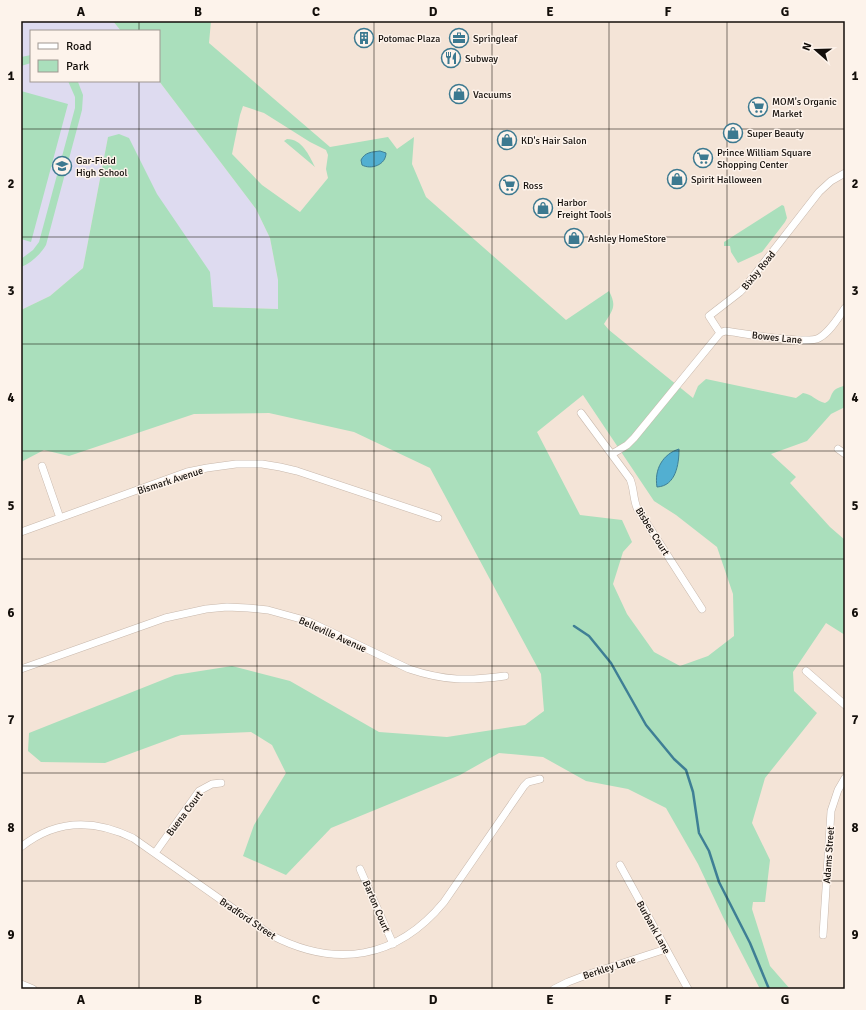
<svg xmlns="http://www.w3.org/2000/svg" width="866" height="1010" font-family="Signika,sans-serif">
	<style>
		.education { fill: #dedbf0 }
		.green { fill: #aadfbc; fill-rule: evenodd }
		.water { fill: #52afd1; stroke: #3f7f95 }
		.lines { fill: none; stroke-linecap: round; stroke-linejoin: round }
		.stream { stroke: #3f7f95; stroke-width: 2.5 }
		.minor-casing { stroke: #c8b8ac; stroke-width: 8 }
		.minor { stroke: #fff; stroke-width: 7 }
		.grid { fill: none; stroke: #130e0a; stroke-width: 1; stroke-opacity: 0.55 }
		.labels { text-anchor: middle; stroke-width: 3; stroke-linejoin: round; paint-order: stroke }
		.poi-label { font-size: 10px; fill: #130e0a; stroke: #fdf3eb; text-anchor: start }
		.street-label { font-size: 10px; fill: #130e0a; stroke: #fdf3eb }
		.neatline { fill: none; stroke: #130e0a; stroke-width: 1.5 }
		.grid-label { font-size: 13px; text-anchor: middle; font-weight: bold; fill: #130e0a }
	</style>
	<rect width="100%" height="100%" fill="#f4e4d7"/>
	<path class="education" d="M21,21H113L121,31H31V81H159L256,209L270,238L278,280V309L213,307L108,137L83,268L50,296L21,310Z"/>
	<path class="green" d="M113,21H211L209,43L330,147L388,137L397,149L414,137L412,164L426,197L566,320L609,291C617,306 613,310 604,324L609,330L693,398L698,386L706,379L796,398L803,393C812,394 816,401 825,403C832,399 829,398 833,392C835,388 842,387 845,385V407L831,414L807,441L771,454L796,477L790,483L830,527L845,540V635L826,623L793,672L794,691L817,713L765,778L752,823L770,860L765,902H753L752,909L770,966L790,989H760L723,917L698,864L666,808L628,789L586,781L543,757L499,753L460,775L331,828L286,875L243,856L254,825L286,773L272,745L251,732L181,735L105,763L41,762L28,751L29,733L175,675L232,666L290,681L379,732L447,737L525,725L544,711L541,674L430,468L354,432L269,413L194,414L69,456L44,450L21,462V310L50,296L83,268L108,137L119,134L129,138L157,194L210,272L213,307L278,309V280L270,238L256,209L159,81V31H121ZM243,106L264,113L310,142L326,150L328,155L326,169L328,178L300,212L262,185L232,154L240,115ZM583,395L654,501L676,515L717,547L733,594L734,636L708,656L680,666L654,652L627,614L613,584L623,552L632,542L622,520L580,515L537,432Z
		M31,55V63L21,66V57Z
		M68,81L78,82L83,95L82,110L46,245C40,255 31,263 21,267V259L33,250L39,242L75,108V97Z
		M21,91L68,104L31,242L21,239Z
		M287,139C302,139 309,155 315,167L284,141Z
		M782,205L784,206L787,218L785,222L762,252L738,263L731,252L730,246H724V242Z"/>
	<path class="water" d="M380,151L386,153C386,165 371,170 362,165L361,160C365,152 372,152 380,151Z
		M679,449C679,464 676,486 657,487C654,469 663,454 679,449Z"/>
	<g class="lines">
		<path class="stream" d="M574,626L589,636L611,663L646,725L674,759L686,770L693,792L699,833L709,851L719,882L750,943L769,989"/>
		<defs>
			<path id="minor" d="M720,333L709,316L740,292L745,287L819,192L831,181L845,173
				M581,413L630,479C634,488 633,498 637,508L702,609
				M838,449L845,454
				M612,454L627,445L634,438L720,333L725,331C742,333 807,345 819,338C830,332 838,318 845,308
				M42,466L60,518
				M21,532L187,472L207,468L236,464H262L280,467L297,471L438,518
				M21,669L165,618L206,609L227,607L248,608L268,610L308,621L409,669C445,681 468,681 505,676
				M806,671L845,705
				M21,847C56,819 94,819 133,838L271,935C336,969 397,959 444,902L524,786L528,782L540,779
				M155,853L199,791L212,784L221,783
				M620,865L688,989
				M360,869L393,944
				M823,935L831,811L838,790L845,778
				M21,984L33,989
				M554,989L568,982L589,974L666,949"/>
		</defs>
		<use href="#minor" class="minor-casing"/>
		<use href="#minor" class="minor"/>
	</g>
	<path class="grid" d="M139,21V31M257,21V989M374,21V989M492,21V989M609,21V989M727,21V989M139,81V989M21,129H845M21,237H845M21,344H845M21,451H845M21,559H845M21,666H845M21,773H845M21,881H845"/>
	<defs>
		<symbol id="building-ring" viewBox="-11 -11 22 22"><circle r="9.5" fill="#fdf3eb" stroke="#3c7990" stroke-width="1.5"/><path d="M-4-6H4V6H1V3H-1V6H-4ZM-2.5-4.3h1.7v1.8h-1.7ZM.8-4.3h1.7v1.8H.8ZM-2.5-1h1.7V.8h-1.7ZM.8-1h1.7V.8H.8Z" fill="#3c7990"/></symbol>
		<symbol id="office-ring" viewBox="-11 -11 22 22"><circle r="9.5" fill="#fdf3eb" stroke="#3c7990" stroke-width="1.5"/><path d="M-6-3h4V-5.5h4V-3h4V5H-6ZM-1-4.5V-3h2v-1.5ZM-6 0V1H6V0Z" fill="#3c7990"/></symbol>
		<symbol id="restaurant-ring" viewBox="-11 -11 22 22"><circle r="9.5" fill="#fdf3eb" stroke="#3c7990" stroke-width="1.5"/><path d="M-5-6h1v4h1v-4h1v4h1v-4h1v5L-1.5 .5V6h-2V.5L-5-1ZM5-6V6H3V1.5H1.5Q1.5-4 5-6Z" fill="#3c7990"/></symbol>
		<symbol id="shop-ring" viewBox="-11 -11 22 22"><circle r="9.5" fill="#fdf3eb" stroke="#3c7990" stroke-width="1.5"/><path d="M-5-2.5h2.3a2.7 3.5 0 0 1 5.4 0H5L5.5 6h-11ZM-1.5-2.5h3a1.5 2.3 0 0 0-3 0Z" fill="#3c7990"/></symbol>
		<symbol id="supermarket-ring" viewBox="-11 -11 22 22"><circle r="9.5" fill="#fdf3eb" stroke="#3c7990" stroke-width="1.5"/><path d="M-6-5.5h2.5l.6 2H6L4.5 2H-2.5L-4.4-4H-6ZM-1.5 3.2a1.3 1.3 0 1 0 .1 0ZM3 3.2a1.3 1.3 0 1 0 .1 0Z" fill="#3c7990"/></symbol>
		<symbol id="school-ring" viewBox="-11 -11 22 22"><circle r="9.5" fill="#fdf3eb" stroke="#3c7990" stroke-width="1.5"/><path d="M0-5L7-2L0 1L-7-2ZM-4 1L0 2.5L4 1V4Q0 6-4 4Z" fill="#3c7990"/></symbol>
	</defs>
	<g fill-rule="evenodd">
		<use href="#building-ring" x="353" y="27" width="22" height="22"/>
		<use href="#office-ring" x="448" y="27" width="22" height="22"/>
		<use href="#restaurant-ring" x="440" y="47" width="22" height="22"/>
		<use href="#shop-ring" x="448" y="83" width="22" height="22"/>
		<use href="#supermarket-ring" x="747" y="96" width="22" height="22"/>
		<use href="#shop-ring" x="722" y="122" width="22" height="22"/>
		<use href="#shop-ring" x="496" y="129" width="22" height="22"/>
		<use href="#supermarket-ring" x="692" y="147" width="22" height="22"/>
		<use href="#school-ring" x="51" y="155" width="22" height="22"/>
		<use href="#shop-ring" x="666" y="168" width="22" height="22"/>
		<use href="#supermarket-ring" x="498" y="174" width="22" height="22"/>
		<use href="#shop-ring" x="532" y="197" width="22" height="22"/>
		<use href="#shop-ring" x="563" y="227" width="22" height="22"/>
	</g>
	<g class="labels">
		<g class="poi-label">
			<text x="378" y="42">Potomac Plaza</text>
			<text x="473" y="42">Springleaf</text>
			<text x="465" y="62">Subway</text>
			<text x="473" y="98">Vacuums</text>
			<text x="772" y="105">MOM's Organic<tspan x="772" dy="12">Market</tspan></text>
			<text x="747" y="137">Super Beauty</text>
			<text x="521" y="144">KD's Hair Salon</text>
			<text x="717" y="156">Prince William Square<tspan x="717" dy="12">Shopping Center</tspan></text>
			<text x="76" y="164">Gar-Field<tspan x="76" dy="12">High School</tspan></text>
			<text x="691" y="183">Spirit Halloween</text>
			<text x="523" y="189">Ross</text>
			<text x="557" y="206">Harbor<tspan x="557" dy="12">Freight Tools</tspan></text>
			<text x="588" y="242">Ashley HomeStore</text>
		</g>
		<g class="street-label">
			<text transform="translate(758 270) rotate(-51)" y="4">Bixby Road</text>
			<text transform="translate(777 337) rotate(6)" y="4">Bowes Lane</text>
			<text transform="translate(170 480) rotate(-18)" y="4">Bismark Avenue</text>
			<text transform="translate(653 531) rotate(58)" y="4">Bisbee Court</text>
			<text transform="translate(333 634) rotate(24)" y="4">Belleville Avenue</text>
			<text transform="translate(184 813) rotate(-53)" y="4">Buena Court</text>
			<text transform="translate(828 855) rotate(-86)" y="4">Adams Street</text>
			<text transform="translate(377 906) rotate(67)" y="4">Barton Court</text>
			<text transform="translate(248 918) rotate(34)" y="4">Bradford Street</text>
			<text transform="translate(654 927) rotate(61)" y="4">Burbank Lane</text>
			<text transform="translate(609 967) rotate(-18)" y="4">Berkley Lane</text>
		</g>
	</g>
	<rect width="866" height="1010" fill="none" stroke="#fdf3eb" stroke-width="44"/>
	<rect x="30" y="30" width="130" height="52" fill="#fdf3eb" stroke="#9f9791"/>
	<rect x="38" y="43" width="20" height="6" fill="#ffffff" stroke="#9f9791"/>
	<text x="66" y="50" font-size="12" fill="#130e0a">Road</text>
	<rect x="38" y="60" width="20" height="12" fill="#aadfbc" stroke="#9f9791"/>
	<text x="66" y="70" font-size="12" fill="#130e0a">Park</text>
	<g transform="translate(816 50) rotate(290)" stroke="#fdf3eb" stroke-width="3" paint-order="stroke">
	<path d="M0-3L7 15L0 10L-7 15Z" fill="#130e0a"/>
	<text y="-6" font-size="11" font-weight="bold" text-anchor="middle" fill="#130e0a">N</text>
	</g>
	<rect x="22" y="22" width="822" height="966" class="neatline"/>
	<g class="grid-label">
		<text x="81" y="16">A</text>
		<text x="198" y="16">B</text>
		<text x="316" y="16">C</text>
		<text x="433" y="16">D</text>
		<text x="550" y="16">E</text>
		<text x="668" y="16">F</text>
		<text x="785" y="16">G</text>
		<text x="11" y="80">1</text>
		<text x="855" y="80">1</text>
		<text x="11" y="188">2</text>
		<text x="855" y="188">2</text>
		<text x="11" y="295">3</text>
		<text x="855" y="295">3</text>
		<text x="11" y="402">4</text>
		<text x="855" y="402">4</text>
		<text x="11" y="510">5</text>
		<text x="855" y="510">5</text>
		<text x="11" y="617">6</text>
		<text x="855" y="617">6</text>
		<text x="11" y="724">7</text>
		<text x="855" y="724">7</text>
		<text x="11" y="832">8</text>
		<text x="855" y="832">8</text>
		<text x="11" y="939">9</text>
		<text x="855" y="939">9</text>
		<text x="81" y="1004">A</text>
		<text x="198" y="1004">B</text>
		<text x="316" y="1004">C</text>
		<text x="433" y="1004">D</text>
		<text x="550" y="1004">E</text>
		<text x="668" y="1004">F</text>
		<text x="785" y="1004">G</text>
	</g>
</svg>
